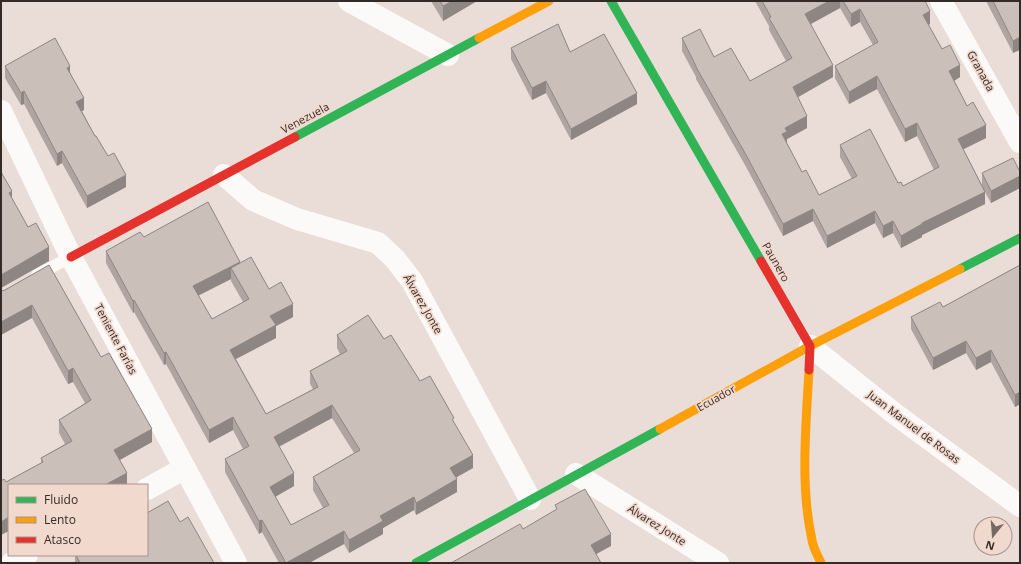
<svg xmlns="http://www.w3.org/2000/svg" width="1021" height="564" font-family="'Open Sans',sans-serif">
	<style>
		.lines { fill: none; stroke-linecap: round; stroke-linejoin: round }
		.lane { stroke: #fcfaf9; stroke-width: 12 }
		.street { stroke: #fcfaf9; stroke-width: 22 }
		.fast { stroke: #30b455; stroke-width: 9 }
		.slow { stroke: #ff9f0a; stroke-width: 9 }
		.jam { stroke: #e5322d; stroke-width: 9 }
		.wall { fill: #afa4a0; fill-rule: evenodd }
		.shaded-wall { fill: #8e8682 }
		.building { fill: #cbbfba; stroke: #8e8682; fill-rule: evenodd }
		.labels { text-anchor: middle; stroke-width: 3.5; stroke-linejoin: round; paint-order: stroke }
		.street-label { font-size: 11px; fill: #342b27; stroke: #f2d9ce }
	</style>
	<rect width="100%" height="100%" fill="#eadcd6"/>
	<g class="lines">
		<path class="lane" d="M37,275L71,257"/>
		<path class="street" d="M349,1L448,55
			M941,1L1020,142
			M1,111L71,257L236,563
			M224,175L253,200L297,219L378,243L395,259L412,281L530,499
			M810,346L895,414L1020,506
			M576,474L718,563
			M147,489L185,468
			M12,563L27,555"/>
		<path class="fast" d="M611,1L761,261
			M295,137L479,38
			M960,269L1020,238
			M416,563L660,429"/>
		<path class="slow" d="M479,38L549,1
			M809,370C806,425 800,486 812,540C813,548 818,556 821,563
			M660,429L810,346L960,269"/>
		<path class="jam" d="M71,257L295,137
			M761,261L810,346L809,370"/>
	</g>
	<path class="wall" d="M431,1H477L443,21Z
		M755,1H925L930,24L928,25L942,49L960,77L954,81L967,106L986,138L963,149L982,185V173L1020,172V188L991,203L985,192V204L922,235V237L901,248L893,233L883,238L875,223L827,248L813,221L783,236L745,165L696,79V77L682,51V38L714,57L750,81L786,61L769,30V26ZM840,8L851,27L860,22L873,45L835,66V78L849,104L877,89L905,142L917,136L934,170L903,186L840,145V157L852,179L819,195L802,172L787,144V139L807,128L798,97L833,77L811,24Z
		M986,1H1020L1013,53Z
		M511,48L570,52L637,104L571,140L546,93L532,100L511,59Z
		M5,66L70,72L84,110L82,111L95,136L126,187L87,208L62,163L57,166L24,104L21,105L5,78Z
		M144,237L240,263L269,289L293,317L276,326V338L236,359L266,414L313,389L310,384V371L340,354L337,348V335L384,339L420,381L454,423L473,468L456,477L457,492L416,515L414,510L383,528V534L349,553L344,544L309,563H279L262,532L259,534L225,472V459L243,449L233,430L209,443L166,364L164,365L134,312L133,313L106,263V251ZM231,279V281L243,302L212,319L198,296ZM332,418L354,453L313,477V490L323,508L291,525L275,496L294,486L279,447Z
		M49,265L101,357L152,442L120,460L127,485L6,482L41,463V458L65,444L59,433V420L85,403L73,382L68,384L32,318L5,290Z
		M1020,265V404L1015,407L991,362L976,370L966,353L933,370L911,329V317L943,307Z
		M180,522L214,563H75V555H147Z"/>
	<path class="shaded-wall" d="M452,1H477L443,21V6Z
		M829,1H840V8L805,27V14Z
		M860,9V22L851,27V14Z
		M930,11V24L923,28V15Z
		M1020,37V50L1013,53V41Z
		M833,65V77L793,100V87Z
		M960,65V77L949,84V71Z
		M70,66V78L67,68Z
		M877,76V89L849,104V92Z
		M546,81V93L532,100V88Z
		M24,91V104L21,105V93Z
		M637,93V104L571,140V129Z
		M84,98V110L76,114V102Z
		M807,116V128L787,139V144L782,134L785,128Z
		M917,123V136L905,142V129Z
		M986,125V138L958,152V139Z
		M62,151V163L57,166V154Z
		M126,175V187L87,208V196Z
		M1020,176V188L991,203V191Z
		M12,191V205L9,193Z
		M985,192V204L922,235V237L901,248V236L922,223Z
		M813,209V221L783,236V224Z
		M875,211V223L827,248V236Z
		M893,221V233L883,238V226Z
		M49,247V261L1,288V275Z
		M240,262V274L231,268V279L193,298V286Z
		M134,300V312L133,313V301Z
		M293,304V317L276,326V338L230,362V350L270,316Z
		M32,305V318L1,335V322Z
		M966,341V353L933,370V358Z
		M991,350V362L976,370V358Z
		M166,352V364L164,365V353Z
		M73,368V382L68,384V371Z
		M1020,392V404L1015,407V395Z
		M332,405V418L274,449V437Z
		M233,417V430L209,443V430Z
		M152,429V442L114,463V450Z
		M473,455V468L450,481V468Z
		M127,473V485H105Z
		M294,473V486L270,500V487Z
		M457,479V492L416,515V503Z
		M414,497V510L383,528V534L349,553V540L380,516Z
		M9,517V531L1,535V522Z
		M262,520V532L259,534V521Z
		M344,531V544L309,563H286Z
		M611,534V546L591,557V545Z"/>
	<path class="building" d="M440,1H452L443,6Z
		M762,1H829L805,14L833,65L793,87L807,116L785,128L787,132L782,134L802,172L806,170L819,195L857,176L840,145L870,129L898,183L901,182L903,186L939,167L917,123L905,129L877,76L849,92L835,66L878,42L860,9L851,14L843,1H925L930,11L923,15L942,49L950,45L960,65L949,71L967,106L973,102L986,125L958,139L985,192L922,223V224L901,236L893,221L883,226L875,211L827,236L813,209L783,224L745,153L696,67V66L682,38L700,29L714,57L731,48L750,81L792,58L769,18L771,17Z
		M993,1H1020V37L1013,41Z
		M558,24L570,52L604,34L637,93L571,129L546,81L532,88L511,48Z
		M55,38L70,66L67,68L84,98L76,102L95,136H96L108,156L114,153L126,175L87,196L62,151L57,154L24,91L21,93L5,66Z
		M1013,158L1020,172V176L991,191L982,173Z
		M1,172L12,191L9,193L28,227L36,223L49,247L1,275Z
		M208,202L240,262L193,286L212,319L249,299L231,268L251,257L269,289L281,282L293,304L270,316L276,325L230,350L266,414L318,387L310,371L347,351L337,335L368,315L384,339L391,335L420,381L430,376L454,418L452,419L473,455L450,468L457,479L416,503L414,497L380,516L383,521L349,540L344,531L286,563L262,520L259,521L225,459L249,446L233,417L209,430L166,352L164,353L134,300L133,301L106,251L140,232L144,237ZM332,405L360,450L313,477L329,505L291,525L270,487L294,473L274,437Z
		M49,265L101,357L109,353L152,429L114,450L127,473L105,485H9V517L1,522V481L4,479L6,482L43,462L41,458L72,441L59,420L91,400L73,368L68,371L32,305L1,322V291L5,290Z
		M1020,265V392L1015,395L991,350L976,358L966,341L933,358L911,317L940,302L943,307Z
		M585,489L611,534L591,545L601,563H451L520,524L523,529L557,509L555,505Z
		M168,501L180,522L188,517L214,563H80L76,555H147V513Z"/>
	<g class="labels">
		<g class="street-label">
			<text transform="translate(981 71) rotate(61)" y="4">Granada</text>
			<text transform="translate(305 118) rotate(-28)" y="4">Venezuela</text>
			<text transform="translate(776 262) rotate(60)" y="4">Paunero</text>
			<text transform="translate(423 304) rotate(60)" y="4">Álvarez Jonte</text>
			<text transform="translate(116 339) rotate(62)" y="4">Teniente Farías</text>
			<text transform="translate(716 398) rotate(-29)" y="4">Ecuador</text>
			<text transform="translate(914 427) rotate(37)" y="4">Juan Manuel de Rosas</text>
			<text transform="translate(657 525) rotate(32)" y="4">Álvarez Jonte</text>
		</g>
	</g>
	<rect width="1021" height="564" fill="none" stroke="#342b27" stroke-width="4"/>
	<rect x="8" y="484" width="140" height="72" fill="#f2d9ce" stroke="#a6938b"/>
	<rect x="16" y="497" width="20" height="6" fill="#30b455" stroke="#a6938b"/>
	<text x="44" y="504" font-size="12" fill="#342b27">Fluido</text>
	<rect x="16" y="517" width="20" height="6" fill="#ff9f0a" stroke="#a6938b"/>
	<text x="44" y="524" font-size="12" fill="#342b27">Lento</text>
	<rect x="16" y="537" width="20" height="6" fill="#e5322d" stroke="#a6938b"/>
	<text x="44" y="544" font-size="12" fill="#342b27">Atasco</text>
	<g transform="translate(993 536) rotate(197)"><circle r="19" fill="#f2d9ce" stroke="#a6938b"/>
	<path d="M0-3L7 15L0 10L-7 15Z" fill="#746964"/>
	<text y="-6" font-size="11" font-weight="bold" text-anchor="middle" fill="#342b27">N</text>
	</g>
</svg>
